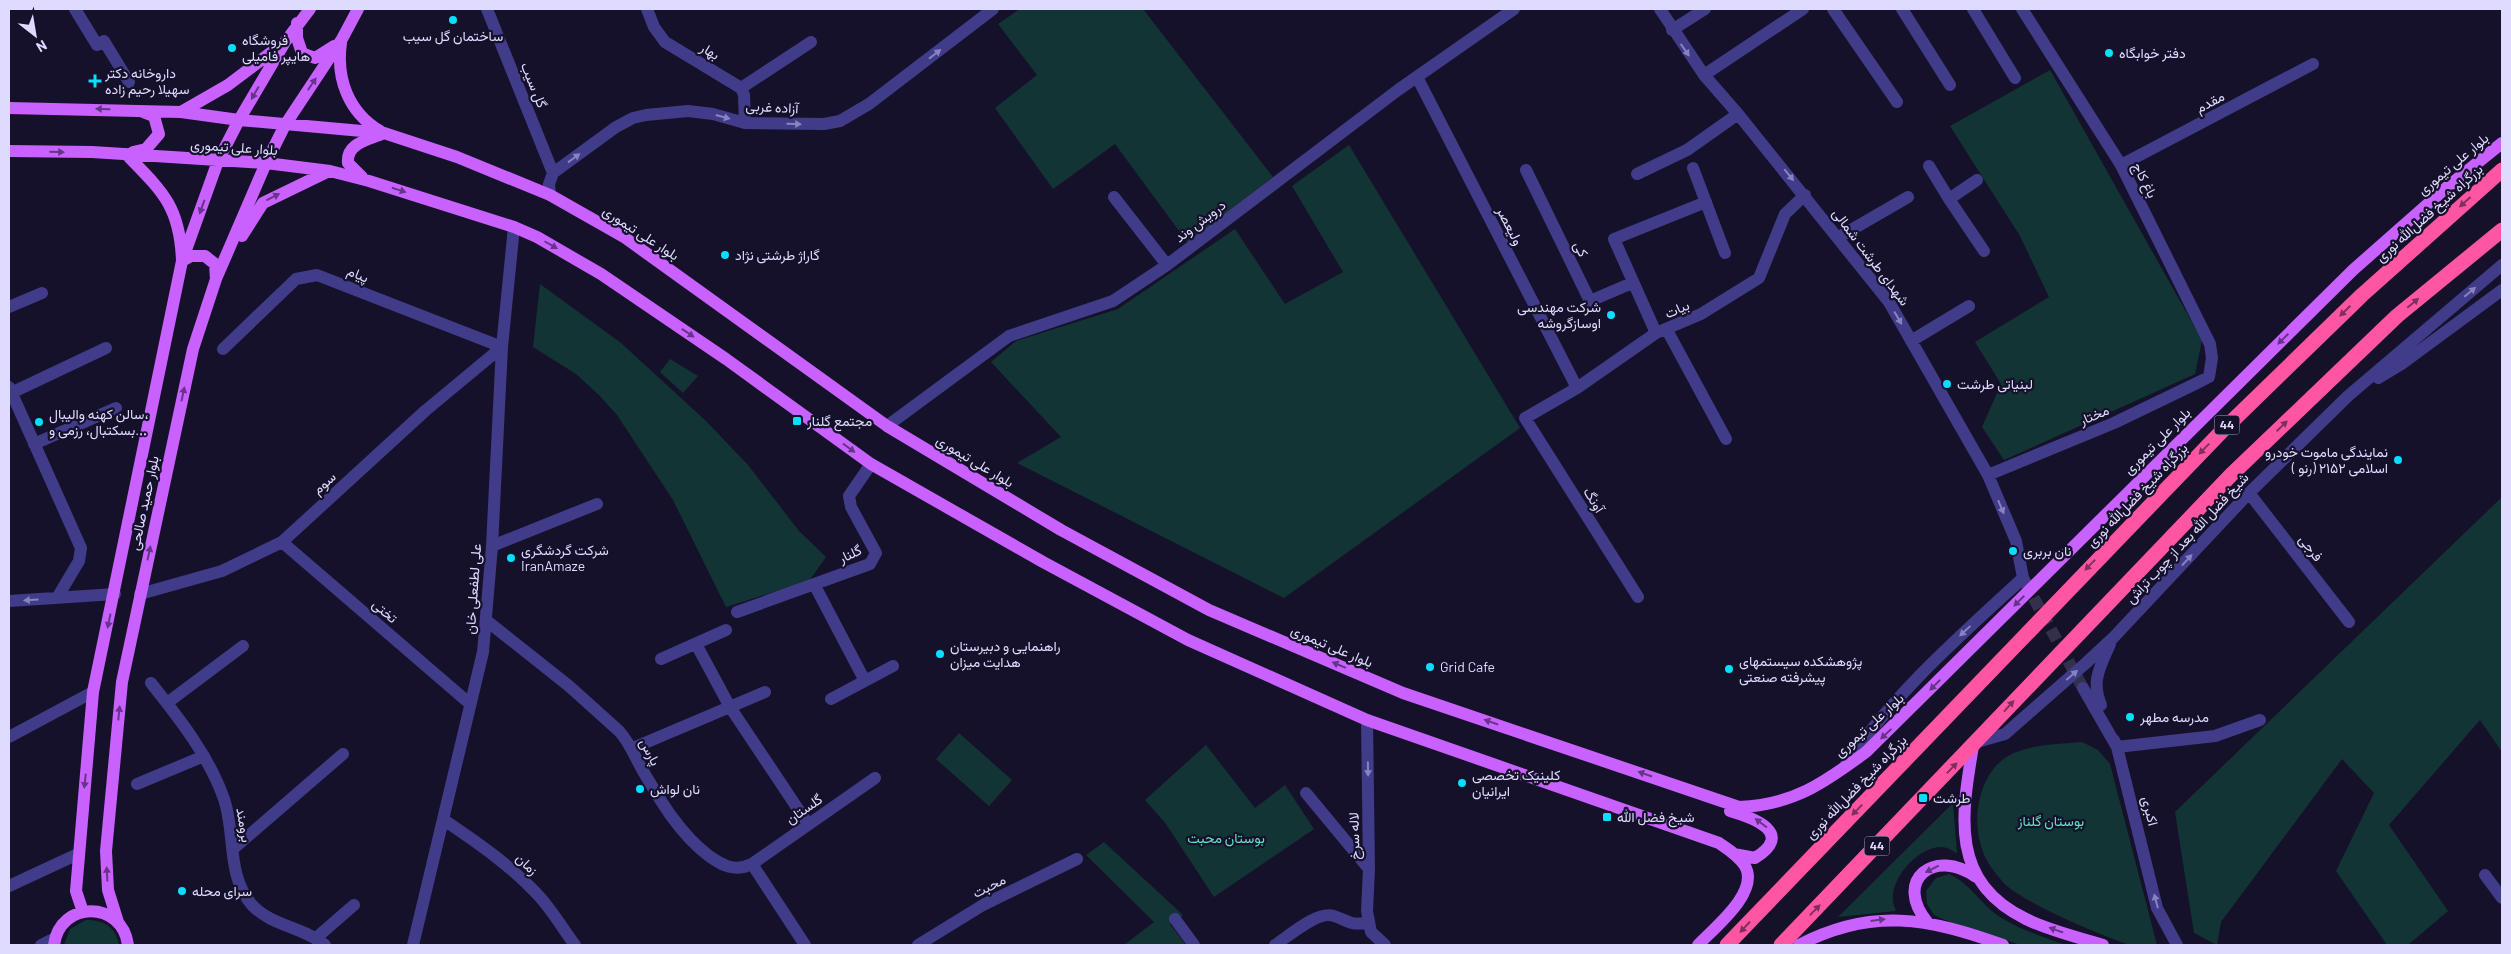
<svg xmlns="http://www.w3.org/2000/svg" width="2511" height="954" font-family="Barlow,Vazirmatn,sans-serif">
	<style>
		.green { fill: #133434 }
		.lines { fill: none; stroke-linecap: round; stroke-linejoin: round }
		.minor-tunnel { stroke: #342f4a; stroke-width: 12; stroke-dasharray: 12 6; stroke-linecap: butt }
		.minor { stroke: #413c89; stroke-width: 12 }
		.major { stroke: #c861ff; stroke-width: 12 }
		.highway { stroke: #ff55a2; stroke-width: 15 }
		.oneway { fill: #8883be }
		.oneway2 { fill: #66358a }
		.oneway3 { fill: #7f3060 }
		.poi-dot { fill: #06dfff; stroke: #16112a; stroke-width: 2 }
		.labels { text-anchor: middle; stroke-width: 4.5; stroke-linejoin: round; paint-order: stroke }
		.shield { fill: #16112a; stroke: #a39ebf; stroke-width: 1 }
		.shield-label { font-size: 12px; font-weight: bold; fill: #dfdaff }
		.poi-label { font-size: 14px; fill: #dfdaff; stroke: #16112a; text-anchor: start }
		.street-label { font-size: 14px; fill: #dfdaff; stroke: #16112a }
		.park-label { font-size: 14px; fill: #63e1c5; stroke: #16112a }
	</style>
	<rect width="100%" height="100%" fill="#16112a"/>
	<path class="green" d="M1020,9H1143L1273,177L1188,243L1115,144L1053,189L995,108L1037,75L998,24Z
		M2050,70L2202,340L2195,374L2004,460L1982,427L2001,384L1975,342L2049,297L2020,236L1950,126Z
		M1349,145L1520,428L1284,598L1017,463L1061,437L991,362L1016,341L1118,309L1235,229L1285,304L1343,272L1292,186Z
		M540,284L621,343L706,421L748,465L799,531L826,557L809,581L726,607L673,500L617,415L599,395L576,374L533,347Z
		M670,359L698,376L683,393L660,372Z
		M2502,497V752L2480,720L2389,825L2448,911L2408,945H2387L2336,871L2374,793L2342,759L2221,922L2217,945L2194,933L2175,812Z
		M959,733L1012,780L989,806L936,759Z
		M2082,742L2098,750L2110,764L2157,945C2149,945 2138,947 2130,945C2103,936 2018,901 2002,881C1995,873 1986,861 1983,852C1970,819 1979,768 2014,753C2035,744 2059,744 2082,742Z
		M1206,745L1255,808L1285,785L1314,829L1214,897L1166,824L1145,800Z
		M1953,803L1957,853C1953,851 1947,847 1942,847C1919,846 1891,877 1893,900C1893,904 1895,908 1896,911L1838,917Z
		M1104,842L1183,915L1170,924L1186,945H1124L1154,922L1086,855Z
		M1949,874C1971,884 1981,905 2000,917C2020,930 2044,937 2065,945H2021L1952,923L1934,915L1927,904L1926,891L1936,878Z
		M86,920C104,920 116,927 119,945H64L70,929Z"/>
	<g class="lines">
		<path class="minor-tunnel" d="M2025,582L2083,688"/>
		<path class="minor" d="M75,9L97,45L104,41L129,82
			M487,9L553,173
			M647,9L654,27L665,42L741,88L744,95L745,123
			M1660,9L1704,75L1738,114L1889,302L1988,475L2016,541L2023,578
			M1833,9L1897,102
			M1902,9L1950,85
			M1973,9L2015,78
			M1672,30L1705,9
			M1704,75L1803,9
			M1417,77L1577,388
			M741,88L811,42
			M2121,165L2313,64
			M1929,166L1949,199
			M1693,168L1725,253
			M1526,170L1590,301L1632,283
			M1637,174L1687,150L1738,114
			M1977,180L1949,199L1984,251
			M550,195L549,184L553,173L616,127L633,118L646,115L688,111L713,114L745,123L824,124L840,121L869,104L993,9
			M1114,197L1167,265
			M1839,237L1908,197
			M9,307L42,293
			M1667,330L1726,439
			M1656,333L1614,239L1706,202
			M1911,341L1969,306
			M2378,378L2403,363L2502,290
			M9,387L81,548L79,561L57,598
			M11,393L106,348
			M887,426L1009,336L1113,301L1167,265L1398,90L1514,9
			M34,444L116,408
			M1988,475L2114,423L2197,383L2209,377L2212,358L2210,344L2121,165L2022,9
			M2249,493L2349,622
			M282,542L469,703
			M492,546L597,504
			M814,584L865,681
			M140,594L222,571L282,542L425,411L502,347L317,275L296,279L223,349
			M1638,597L1525,418L1577,388L1656,333L1701,314L1759,278L1785,214L1805,195
			M9,601L115,594
			M737,612L870,564L876,553L851,507L849,496L871,464
			M487,621L569,686L619,731C630,743 635,757 643,771C661,802 680,834 709,856C723,866 735,872 752,864L875,778
			M696,644L730,707L808,824
			M661,659L726,630
			M151,683C179,718 209,756 224,799C236,834 226,875 252,905C271,926 304,927 325,945
			M2083,688L2117,747L2157,908L2177,945
			M831,699L893,666
			M167,703L243,646
			M2101,705C2091,681 2100,667 2110,644
			M1367,720L1369,869L1367,911L1371,932L1385,945
			M9,737L93,692
			M2114,740L2117,747L2215,736L2260,720
			M1977,742L2005,734L2086,663L2113,638L2249,493L2348,396L2502,265
			M633,748L765,692
			M1845,766C1892,695 1961,635 2023,578L2025,582
			M137,784L204,756
			M1306,793L1369,869
			M444,820C478,843 510,865 538,895C552,910 563,929 575,945
			M233,849L343,754
			M752,864L805,945
			M2485,875L2502,898
			M9,886L78,854
			M1175,919L1194,945
			M316,938L354,905
			M41,945L55,938
			M413,945L483,652L492,546L502,347L514,227
			M918,945L983,905L1077,859
			M1275,945C1289,936 1318,910 1334,916C1351,922 1348,925 1368,923"/>
		<path class="major" d="M297,23V38L302,53L315,58L334,46
			M341,43C336,78 348,112 380,131
			M9,108L181,112L239,120L384,133L457,157L550,195L624,237L887,426L1061,530L1209,610L1403,693L1739,807C1793,805 1824,783 1866,752L2353,270L2446,188L2502,143
			M181,112L228,85L277,48
			M9,151L92,152L266,163L330,171L369,181L514,227L537,237L601,274L726,359L871,464L1043,562L1188,640L1367,720L1719,843C1728,849 1739,856 1745,866C1760,892 1714,928 1698,945
			M133,152L146,149L159,134L154,116L143,112
			M126,154C162,191 180,206 182,261L191,256H205L215,264L216,279
			M362,177L348,163C346,144 367,140 382,134
			M242,236L263,203L329,171
			M1973,746C1961,817 1950,882 2026,919C2050,931 2078,937 2103,945
			M1730,811C1754,818 1795,833 1755,858L1734,854
			M83,912L76,891L93,692L182,261L218,161L239,120L285,42L310,9
			M118,922L108,890L106,851L122,682L193,349L216,279L266,163L285,125L342,39L358,9
			M1928,923C1892,880 1935,847 1976,877
			M54,945C60,900 122,900 128,945
			M1799,945C1872,907 1928,918 2003,945"/>
		<path class="highway" d="M1727,945L2224,429L2362,295L2502,170
			M1781,945L2231,475L2397,316L2502,230"/>
	</g>
	<defs><path id="oneway-solid" d="M-6-.8H1V-3.2L6.5 0L1 3.2V.8H-6Z" transform="scale(1.25)"/></defs>
	<g class="oneway">
		<use href="#oneway-solid" transform="translate(1685 50) rotate(55)"/>
		<use href="#oneway-solid" transform="translate(935 54) rotate(-38)"/>
		<use href="#oneway-solid" transform="translate(723 117) rotate(15)"/>
		<use href="#oneway-solid" transform="translate(794 124) rotate(1)"/>
		<use href="#oneway-solid" transform="translate(574 158) rotate(-36)"/>
		<use href="#oneway-solid" transform="translate(1789 175) rotate(51)"/>
		<use href="#oneway-solid" transform="translate(2470 292) rotate(-40)"/>
		<use href="#oneway-solid" transform="translate(1898 318) rotate(60)"/>
		<use href="#oneway-solid" transform="translate(2001 507) rotate(67)"/>
		<use href="#oneway-solid" transform="translate(2187 560) rotate(-47)"/>
		<use href="#oneway-solid" transform="translate(31 600) rotate(176)"/>
		<use href="#oneway-solid" transform="translate(1965 631) rotate(137)"/>
		<use href="#oneway-solid" transform="translate(2072 675) rotate(-41)"/>
		<use href="#oneway-solid" transform="translate(1368 769) rotate(89)"/>
		<use href="#oneway-solid" transform="translate(2156 901) rotate(-105)"/>
	</g>
	<g class="oneway2">
		<use href="#oneway-solid" transform="translate(312 84) rotate(-56)"/>
		<use href="#oneway-solid" transform="translate(255 93) rotate(120)"/>
		<use href="#oneway-solid" transform="translate(103 109) rotate(-179)"/>
		<use href="#oneway-solid" transform="translate(57 152) rotate(1)"/>
		<use href="#oneway-solid" transform="translate(399 190) rotate(18)"/>
		<use href="#oneway-solid" transform="translate(273 197) rotate(-27)"/>
		<use href="#oneway-solid" transform="translate(202 207) rotate(110)"/>
		<use href="#oneway-solid" transform="translate(551 245) rotate(30)"/>
		<use href="#oneway-solid" transform="translate(688 333) rotate(34)"/>
		<use href="#oneway-solid" transform="translate(2283 339) rotate(136)"/>
		<use href="#oneway-solid" transform="translate(183 394) rotate(-78)"/>
		<use href="#oneway-solid" transform="translate(849 448) rotate(36)"/>
		<use href="#oneway-solid" transform="translate(149 553) rotate(-78)"/>
		<use href="#oneway-solid" transform="translate(2019 601) rotate(135)"/>
		<use href="#oneway-solid" transform="translate(109 621) rotate(102)"/>
		<use href="#oneway-solid" transform="translate(1339 665) rotate(-157)"/>
		<use href="#oneway-solid" transform="translate(1935 685) rotate(135)"/>
		<use href="#oneway-solid" transform="translate(119 713) rotate(-84)"/>
		<use href="#oneway-solid" transform="translate(1491 722) rotate(-161)"/>
		<use href="#oneway-solid" transform="translate(1886 734) rotate(137)"/>
		<use href="#oneway-solid" transform="translate(1645 774) rotate(-161)"/>
		<use href="#oneway-solid" transform="translate(85 781) rotate(96)"/>
		<use href="#oneway-solid" transform="translate(1761 823) rotate(-143)"/>
		<use href="#oneway-solid" transform="translate(1932 869) rotate(153)"/>
		<use href="#oneway-solid" transform="translate(107 874) rotate(-93)"/>
		<use href="#oneway-solid" transform="translate(1878 920) rotate(-7)"/>
		<use href="#oneway-solid" transform="translate(2056 930) rotate(-161)"/>
	</g>
	<g class="oneway3">
		<use href="#oneway-solid" transform="translate(2465 202) rotate(138)"/>
		<use href="#oneway-solid" transform="translate(2413 303) rotate(-40)"/>
		<use href="#oneway-solid" transform="translate(2345 311) rotate(136)"/>
		<use href="#oneway-solid" transform="translate(2282 426) rotate(-44)"/>
		<use href="#oneway-solid" transform="translate(2204 449) rotate(134)"/>
		<use href="#oneway-solid" transform="translate(2090 565) rotate(134)"/>
		<use href="#oneway-solid" transform="translate(2009 706) rotate(-48)"/>
		<use href="#oneway-solid" transform="translate(1952 768) rotate(-46)"/>
		<use href="#oneway-solid" transform="translate(1857 810) rotate(134)"/>
		<use href="#oneway-solid" transform="translate(1815 910) rotate(-46)"/>
		<use href="#oneway-solid" transform="translate(1745 927) rotate(133)"/>
	</g>
	<g class="poi-dot">
		<circle cx="453" cy="20" r="5"/>
		<circle cx="232" cy="48" r="5"/>
		<circle cx="2109" cy="53" r="5"/>
		<path d="M92.5 73.5h5v5h5v5h-5v5h-5v-5h-5v-5h5z"/>
		<circle cx="725" cy="255" r="5"/>
		<circle cx="1611" cy="315" r="5"/>
		<circle cx="1947" cy="384" r="5"/>
		<rect x="792" y="416" width="10" height="10" rx="2.5"/>
		<circle cx="39" cy="422" r="5"/>
		<circle cx="2398" cy="460" r="5"/>
		<circle cx="2013" cy="551" r="5"/>
		<circle cx="511" cy="558" r="5"/>
		<circle cx="940" cy="654" r="5"/>
		<circle cx="1430" cy="667" r="5"/>
		<circle cx="1729" cy="669" r="5"/>
		<circle cx="2130" cy="717" r="5"/>
		<circle cx="1462" cy="783" r="5"/>
		<circle cx="640" cy="789" r="5"/>
		<rect x="1918" y="793" width="10" height="10" rx="2.5"/>
		<rect x="1602" y="812" width="10" height="10" rx="2.5"/>
		<circle cx="182" cy="891" r="5"/>
	</g>
	<g class="labels">
		<g class="shield">
			<rect x="2214.5" y="415.5" width="25" height="19" rx="4"/>
			<rect x="1864.5" y="836.5" width="25" height="19" rx="4"/>
		</g>
		<g class="shield-label">
			<text x="2227" y="429">44</text>
			<text x="1877" y="850">44</text>
		</g>
		<g class="poi-label">
			<text x="453" y="41" text-anchor="middle">ساختمان گل سیب</text>
			<text x="242" y="45">فروشگاه<tspan x="242" dy="16">هایپر فامیلی</tspan></text>
			<text x="2119" y="58">دفتر خوابگاه</text>
			<text x="105" y="78">داروخانه دکتر<tspan x="105" dy="16">سهیلا رحیم زاده</tspan></text>
			<text x="735" y="260">گاراژ طرشتی نژاد</text>
			<text x="1601" y="312" text-anchor="end">شرکت مهندسی<tspan x="1601" dy="16">ا‌وسازگروشه</tspan></text>
			<text x="1957" y="389">لبنیاتی طرشت</text>
			<text x="49" y="419">سالن کهنه والیبال،<tspan x="49" dy="16">بسکتبال، رزمی و...</tspan></text>
			<text x="807" y="426">مجتمع گلنار</text>
			<text x="2388" y="457" text-anchor="end">نمایندگی ماموت خودرو<tspan x="2388" dy="16">( رنو) اسلامی ۲۱۵۲</tspan></text>
			<text x="521" y="555">شرکت گردشگری<tspan x="521" dy="16">IranAmaze</tspan></text>
			<text x="2023" y="556">نان بربری</text>
			<text x="950" y="651">راهنمایی و دبیرستان<tspan x="950" dy="16">هدایت میزان</tspan></text>
			<text x="1739" y="666">پژوهشکده سیستمهای<tspan x="1739" dy="16">پیشرفته صنعتی</tspan></text>
			<text x="1440" y="672">Grid Cafe</text>
			<text x="2140" y="722">مدرسه مطهر</text>
			<text x="1472" y="780">کلینیک تخصصی<tspan x="1472" dy="16">ایرانیان</tspan></text>
			<text x="650" y="794">نان لواش</text>
			<text x="1933" y="803">طرشت</text>
			<text x="1617" y="822">شیخ فضل الله</text>
			<text x="192" y="896">سرای محله</text>
		</g>
		<g class="street-label">
			<text transform="translate(710 51) rotate(31)" y="5">بهار</text>
			<text transform="translate(534 85) rotate(68)" y="5">گل سیب</text>
			<text transform="translate(2210 102) rotate(-28)" y="5">مقدم</text>
			<text transform="translate(772 107) rotate(3)" y="5">آزاده غربی</text>
			<text transform="translate(234 147) rotate(4)" y="5">بلوار علی تیموری</text>
			<text transform="translate(2453 164) rotate(-40)" y="5">بلوار علی تیموری</text>
			<text transform="translate(2145 180) rotate(63)" y="5">باغ کاج</text>
			<text transform="translate(2429 213) rotate(-42)" y="5">بزرگراه شیخ فضل‌الله نوری</text>
			<text transform="translate(1200 221) rotate(-37)" y="5">درویش‌ وند</text>
			<text transform="translate(1510 226) rotate(63)" y="5">ولیعصر</text>
			<text transform="translate(641 233) rotate(33)" y="5">بلوار علی تیموری</text>
			<text transform="translate(1581 249) rotate(64)" y="5">کی</text>
			<text transform="translate(1871 257) rotate(53)" y="5">شهدای طرشت شمالی</text>
			<text transform="translate(358 274) rotate(22)" y="5">پیام</text>
			<text transform="translate(1677 309) rotate(-24)" y="5">بیات</text>
			<text transform="translate(2094 415) rotate(-23)" y="5">مختار</text>
			<text transform="translate(2157 441) rotate(-45)" y="5">بلوار علی تیموری</text>
			<text transform="translate(975 461) rotate(31)" y="5">بلوار علی تیموری</text>
			<text transform="translate(324 483) rotate(-42)" y="5">سوم</text>
			<text transform="translate(2137 495) rotate(-46)" y="5">بزرگراه شیخ فضل‌الله نوری</text>
			<text transform="translate(1594 500) rotate(58)" y="5">آونگ</text>
			<text transform="translate(144 503) rotate(-78)" y="5">بلوار حمید صالحی</text>
			<text transform="translate(2187 538) rotate(-47)" y="5">شیخ فضل الله بعد از چوب تراش</text>
			<text transform="translate(2311 548) rotate(52)" y="5">فرجی</text>
			<text transform="translate(850 554) rotate(-25)" y="5">گلنار</text>
			<text transform="translate(473 589) rotate(-86)" y="5">علی لطفعلی خان</text>
			<text transform="translate(385 611) rotate(41)" y="5">تختی</text>
			<text transform="translate(1332 646) rotate(23)" y="5">بلوار علی تیموری</text>
			<text transform="translate(1869 725) rotate(-42)" y="5">بلوار علی تیموری</text>
			<text transform="translate(650 752) rotate(62)" y="5">پارس</text>
			<text transform="translate(1856 787) rotate(-46)" y="5">بزرگراه شیخ فضل‌الله نوری</text>
			<text transform="translate(804 809) rotate(-35)" y="5">گلستان</text>
			<text transform="translate(2150 811) rotate(76)" y="5">اکبری</text>
			<text transform="translate(244 825) rotate(81)" y="5">برومند</text>
			<text transform="translate(1354 836) rotate(-91)" y="5">لاله سرخ</text>
			<text transform="translate(527 864) rotate(44)" y="5">زمان</text>
			<text transform="translate(989 886) rotate(-27)" y="5">محبت</text>
		</g>
		<g class="park-label">
			<text x="2051" y="826">بوستان گلناز</text>
			<text x="1226" y="843">بوستان محبت</text>
		</g>
	</g>
	<rect width="2511" height="954" fill="none" stroke="#dfdaff" stroke-width="20"/>
	<g transform="translate(35 35) rotate(149)" stroke="#16112a" stroke-width="4" paint-order="stroke">
	<path d="M0-4L9 19L0 12L-9 19Z" fill="#dfdaff"/>
	<text y="-8" font-size="14" font-weight="bold" text-anchor="middle" fill="#dfdaff">N</text>
	</g>
</svg>
